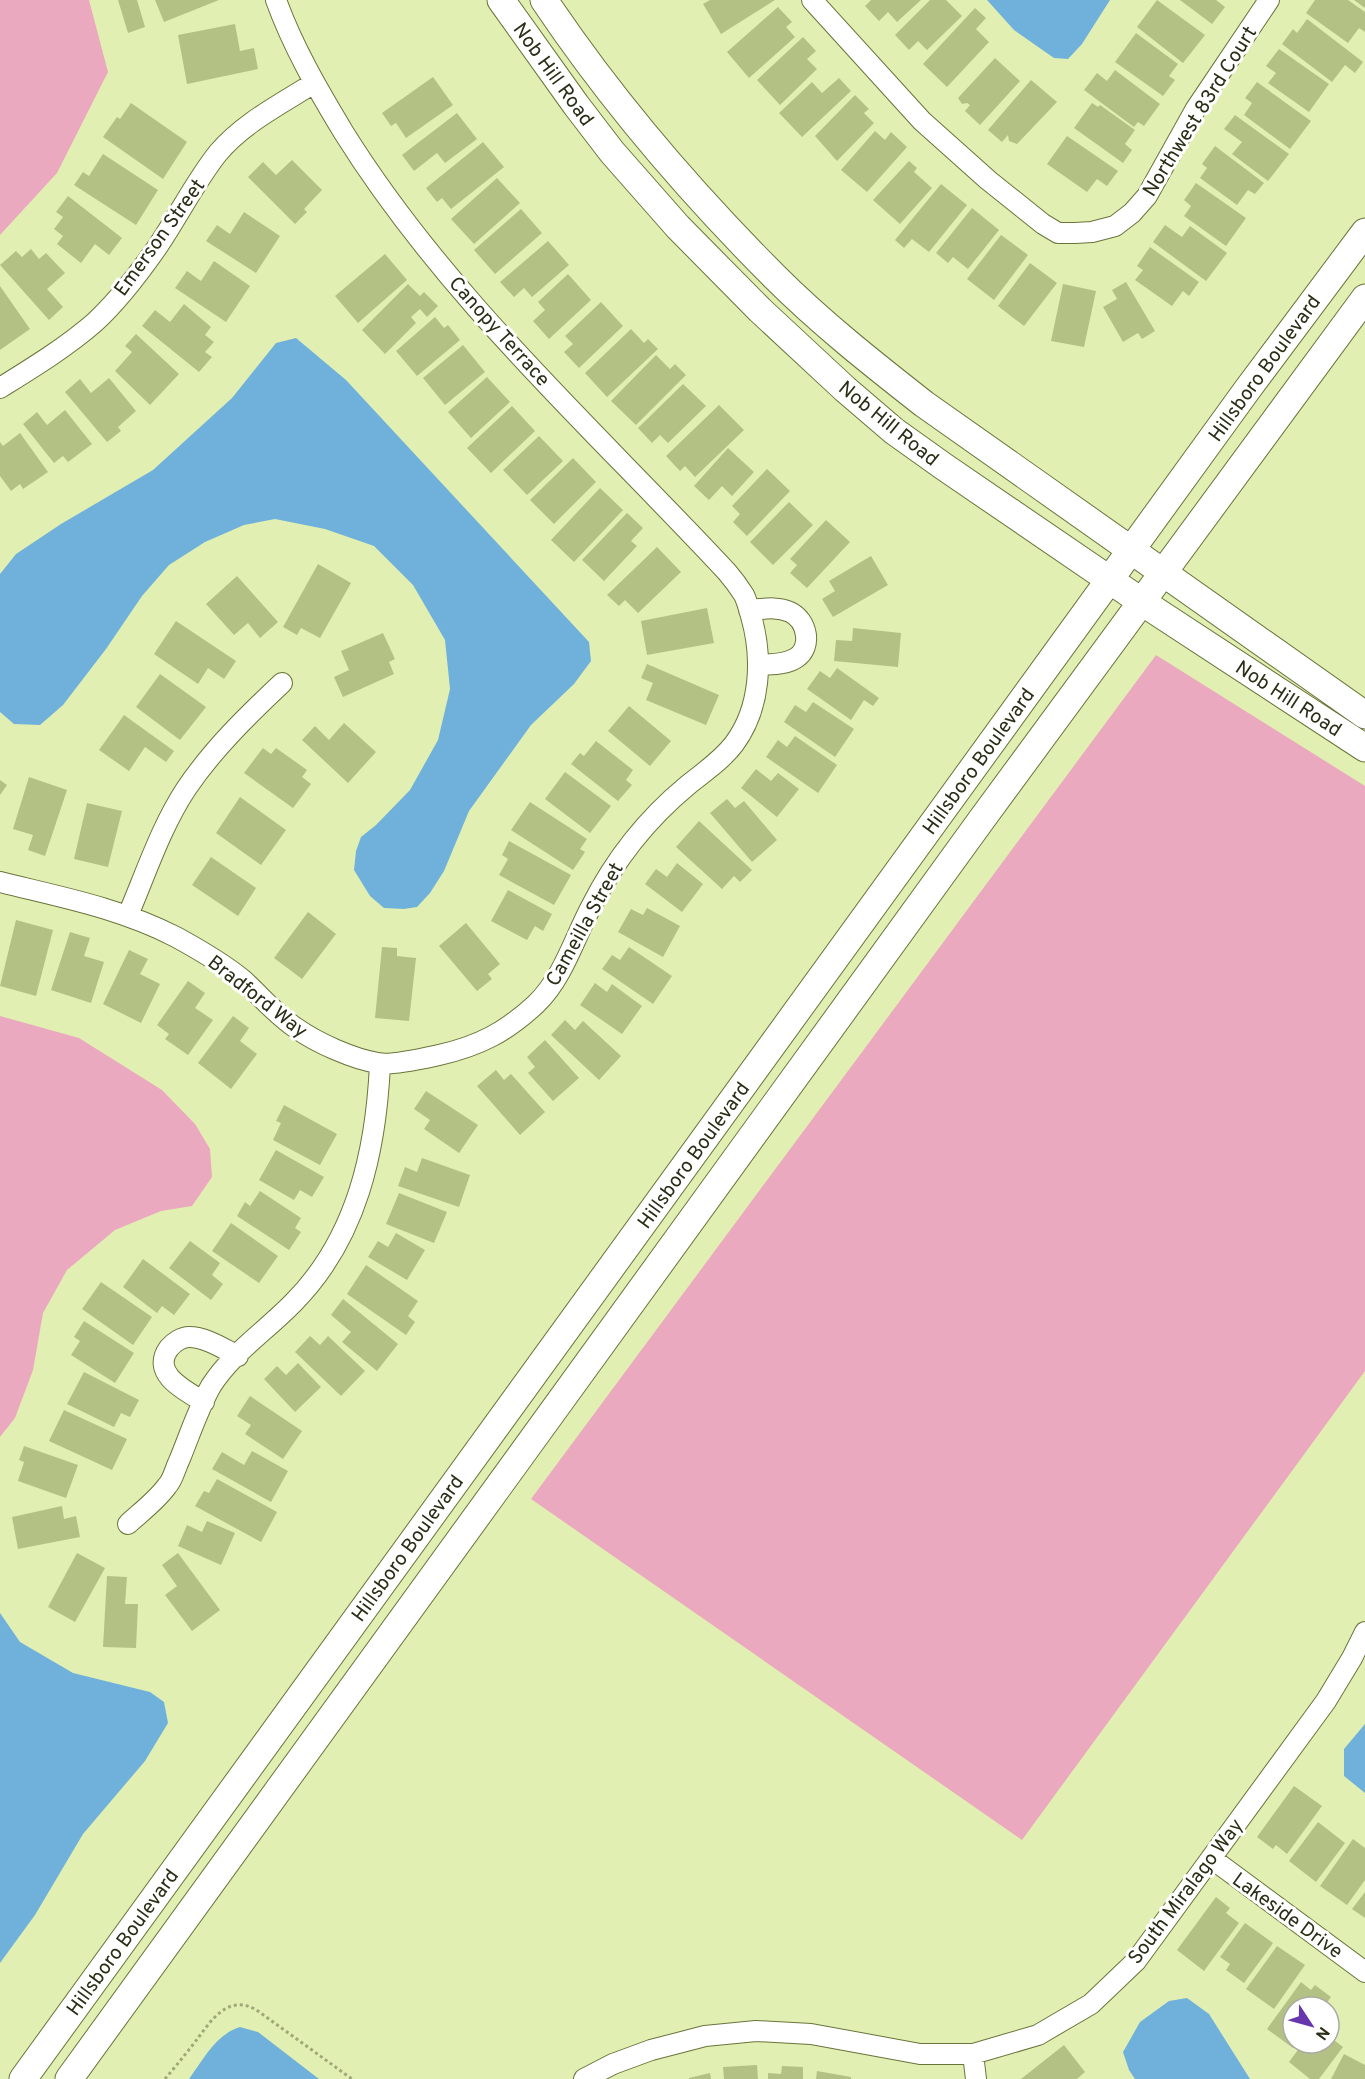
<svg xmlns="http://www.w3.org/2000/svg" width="1365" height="2079" font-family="Overpass,sans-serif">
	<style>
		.green { fill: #eba9bf }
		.water { fill: #70b1db }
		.building { fill: #b4c185 }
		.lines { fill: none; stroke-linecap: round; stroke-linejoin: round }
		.street-casing { stroke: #69743b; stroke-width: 22 }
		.secondary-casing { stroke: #69743b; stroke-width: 29 }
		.path { stroke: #9ea878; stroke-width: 3; stroke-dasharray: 3 3; stroke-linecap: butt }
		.street { stroke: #fff; stroke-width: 20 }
		.secondary { stroke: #fff; stroke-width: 27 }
		.labels { text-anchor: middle; stroke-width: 6; stroke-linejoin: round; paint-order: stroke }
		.street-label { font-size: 20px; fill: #2a2e16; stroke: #fff }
	</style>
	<rect width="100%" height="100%" fill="#e2efb2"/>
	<path class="green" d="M0,0H89L108,72L57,173L0,235Z
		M1156,655L1365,786V1371L1022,1840L531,1499Z
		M0,1016L79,1038L162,1090L195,1124L210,1149L212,1177L192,1206L161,1211L115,1230L67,1270L43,1313L33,1370L15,1418L0,1437Z"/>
	<path class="water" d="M987,0H1110L1082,44L1068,59L1054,58L1014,30Z
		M296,338L346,380L589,642L591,661L574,684L531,725L469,811L444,871L430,893L417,907L404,909L384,908L370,896L354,870L356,851L361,837L376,825L410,790L438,740L450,689L445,640L413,585L374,546L325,529L275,519L244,525L205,542L169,565L142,596L106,649L63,705L40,725L14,724L0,712V574L16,554L61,524L153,470L232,398L276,343Z
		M0,1613L20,1642L73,1673L150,1692L164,1702L168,1723L145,1761L83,1834L35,1915L0,1963Z
		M1365,1724V1793L1344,1776V1749Z
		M1187,1998L1209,2014L1250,2079H1135L1129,2070L1123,2052L1140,2022L1169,2001Z
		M240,2027L258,2032L319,2079H189C203,2060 216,2034 240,2027Z"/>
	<path class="building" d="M118,0H137L145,27L128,33Z
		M155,0H219L164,22Z
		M710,0H775L721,34L703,4Z
		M871,0H921L897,22L888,12L879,21L865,6Z
		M930,0H946L962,16L927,50L918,41L909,50L895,35Z
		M1157,0L1205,35L1183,63L1137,27Z
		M1180,0H1216L1225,7L1212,24Z
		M1315,0H1348L1365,12V32L1359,28L1348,43L1306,13Z
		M1354,0H1365V8Z
		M778,7L792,22L786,27L795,37L749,78L727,52Z
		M975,8L986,18L976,29L989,42L947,87L923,64Z
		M1307,19L1363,62L1355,73L1345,65L1332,82L1282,44L1293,29L1297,33Z
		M235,24L240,51L254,48L258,69L187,84L178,35Z
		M1136,33L1178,64L1169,76L1175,80L1163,96L1115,62Z
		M803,37L816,51L807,59L817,69L780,105L757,80Z
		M1279,49L1329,84L1309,112L1268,83L1276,73L1266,66Z
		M995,58L1020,81L980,125L965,111L970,105L967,103L962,104L958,98Z
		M1115,70L1160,104L1144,126L1138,122L1134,127L1084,90L1097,73L1107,81Z
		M433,77L453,105L406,138L396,123L391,126L382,113Z
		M839,78L851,91L802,137L779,113L812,82L822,93Z
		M1031,80L1057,102L1017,144L1009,141L1008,135L1002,142L988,130Z
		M1257,82L1311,121L1290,149L1244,115L1252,103L1245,98Z
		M855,95L869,109L864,113L874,123L837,161L815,136Z
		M131,103L187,142L163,179L103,137L117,117L120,119Z
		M1092,103L1098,107L1100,105L1135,130L1125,144L1132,150L1123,163L1074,128Z
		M457,113L477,139L445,163L437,153L414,171L402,155Z
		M1235,115L1289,154L1268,181L1232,154L1242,142L1224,129Z
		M875,131L885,140L891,132L907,147L867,192L841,170Z
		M1067,136L1118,171L1107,186L1097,179L1087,192L1047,164Z
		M483,142L504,167L451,209L442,198L437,202L426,188Z
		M1215,146L1264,183L1255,194L1248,190L1237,205L1200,178L1207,168L1202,164Z
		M103,154L158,190L136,225L74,185L83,172L89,176Z
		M292,160L322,190L304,209L307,212L295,224L248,177L263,162L276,175Z
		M909,161L917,168L914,172L932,188L900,224L873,200Z
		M497,178L520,203L474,244L451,219Z
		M1196,183L1246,218L1226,246L1184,216L1191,206L1184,200Z
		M941,184L967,205L929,252L912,239L904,248L895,240Z
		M68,196L122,238L109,255L95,244L81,263L57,244L63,236L54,229L63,217L56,212Z
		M972,208L999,230L968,269L953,257L948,263L936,253Z
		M521,209L542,233L495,274L474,250Z
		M244,212L280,236L256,273L206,241L217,225L230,234Z
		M1165,225L1182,237L1190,226L1227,253L1206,281L1153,242Z
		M1001,235L1028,255L994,300L967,279Z
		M548,241L569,265L532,297L524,288L514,297L500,282Z
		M1150,247L1199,282L1189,296L1183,291L1172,306L1135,280L1143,270L1137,266Z
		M31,249L39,259L46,253L65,273L47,289L63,307L49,320L0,265L16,251L22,257Z
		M385,254L407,280L358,323L335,296Z
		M214,261L250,286L226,322L175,288L187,271L201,281Z
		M1030,263L1057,283L1024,326L998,306Z
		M568,274L591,300L549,339L533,321L545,310L538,302Z
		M1126,282L1155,331L1142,339L1138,333L1123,342L1103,307L1117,299L1112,290Z
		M408,284L420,296L424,292L438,306L427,317L420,309L411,317L416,323L385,354L362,330Z
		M1063,284L1096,291L1084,347L1051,341Z
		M0,286L30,329L0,350Z
		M601,302L623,326L579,368L564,352L573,344L565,336Z
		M184,304L211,327L205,335L214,342L205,352L212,357L199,372L142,326L155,310L170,322Z
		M435,317L444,328L448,325L460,340L417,376L396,351Z
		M631,329L644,343L648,339L658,349L607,397L585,373Z
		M136,334L179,374L150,405L115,371L132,352L125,346Z
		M463,345L485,372L445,405L423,378Z
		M656,355L670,369L675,364L686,375L636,425L611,401Z
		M487,377L510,402L471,438L448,412Z
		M109,378L136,411L118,427L121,431L107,442L65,392L80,379L91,393Z
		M683,384L706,406L668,443L660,435L652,443L638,428Z
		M719,405L744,430L695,477L685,466L680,471L666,456Z
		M512,406L535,431L491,473L467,448Z
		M65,410L92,444L68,462L63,456L54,463L23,424L37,412L47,425Z
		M20,433L48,472L23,489L20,484L11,491L0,476V442L3,446Z
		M539,436L563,461L527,495L503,470Z
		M728,448L754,472L732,496L722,486L709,500L694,486Z
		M573,458L596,482L554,524L530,500Z
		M767,469L790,491L747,536L733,522L740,514L732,506Z
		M600,488L623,510L574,562L551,540Z
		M789,502L813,525L773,565L750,542Z
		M627,513L643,528L631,541L637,546L604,581L582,560Z
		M826,520L850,542L807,588L790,573L797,565L790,559Z
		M657,547L681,572L638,613L625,600L619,606L607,595Z
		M871,556L888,585L833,617L822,599L835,591L829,581Z
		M318,564L351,583L320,638L301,628L297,635L283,627Z
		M237,576L278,622L260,638L248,623L234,635L206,604Z
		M707,608L714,643L647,655L641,621Z
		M176,621L236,661L224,679L208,668L198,684L154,654Z
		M853,628L901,633L898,667L834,661L836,640L852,641Z
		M383,633L395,659L389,662L394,674L343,697L334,677L349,670L341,651Z
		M647,664L719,695L706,725L646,700L653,683L641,678Z
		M837,668L879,698L873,706L864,700L851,720L807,689L820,671L830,678Z
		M160,674L206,707L180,740L136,707Z
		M813,702L854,729L835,757L784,722L795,705L806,712Z
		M629,706L671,741L650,766L608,731Z
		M124,715L174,751L166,762L145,747L129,771L99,750Z
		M344,723L376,752L348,783L302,740L315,726L329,740Z
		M795,736L837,765L818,793L766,757L778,740L787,747Z
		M596,741L633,770L626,780L632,785L618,801L571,764L580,753L584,756Z
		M263,748L271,754L276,748L307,770L302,777L311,784L293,808L244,773Z
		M756,769L771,781L778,773L799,789L777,817L741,788Z
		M565,772L611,806L590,833L545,799Z
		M29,777L67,790L45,856L28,850L33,835L13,829Z
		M0,780L7,785L0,795Z
		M240,797L286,830L261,865L216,833Z
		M727,799L735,808L744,801L777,840L752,862L710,813Z
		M530,802L587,839L580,849L585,852L573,870L511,830Z
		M87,803L122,811L108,867L74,859Z
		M699,821L752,870L740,882L734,876L722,889L676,847Z
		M509,841L571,875L554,905L499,875L508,859L502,855Z
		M211,857L256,888L238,916L192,885Z
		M677,863L703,884L682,912L645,884L656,869L667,877Z
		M508,890L552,914L543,931L535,926L527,940L491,921Z
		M647,908L680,926L663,957L618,932L631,909L643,915Z
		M308,912L336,934L302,979L274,958Z
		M16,920L53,930L36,996L0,986Z
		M466,923L500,964L488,974L492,979L477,991L439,946Z
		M70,932L90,938L84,956L104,962L91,1003L51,990Z
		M382,947L397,948V956L416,958L409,1021L375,1018Z
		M629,947L672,976L653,1004L602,969L612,955L620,960Z
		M129,950L148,959L140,974L160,984L141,1023L103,1004Z
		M188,981L205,993L195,1008L213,1020L188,1055L165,1039L169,1034L157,1025Z
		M595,983L607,992L612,984L642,1006L622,1034L580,1005Z
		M233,1016L249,1028L240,1041L257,1054L231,1089L198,1063Z
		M565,1020L575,1030L583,1021L621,1056L599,1080L551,1035Z
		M545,1040L579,1078L553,1101L528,1073L535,1067L527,1057Z
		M496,1070L504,1080L511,1074L545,1112L520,1135L477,1086Z
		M426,1091L478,1125L459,1153L424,1129L430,1120L414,1109Z
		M284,1105L337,1134L320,1165L273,1140L281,1123L276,1121Z
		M276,1150L324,1177L312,1197L300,1190L294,1200L259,1180Z
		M422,1158L470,1175L459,1207L398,1186L405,1167L417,1172Z
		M260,1191L301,1218L295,1228L301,1232L289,1250L237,1216L245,1202L250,1206Z
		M399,1193L447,1212L434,1243L386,1224Z
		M231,1223L278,1256L259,1283L212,1251Z
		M396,1233L425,1250L407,1280L368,1257L378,1241L388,1247Z
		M190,1241L220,1263L212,1275L223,1284L211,1300L169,1268Z
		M143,1259L190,1294L174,1315L162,1306L157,1313L123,1287Z
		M366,1265L418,1301L408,1316L415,1322L406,1335L347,1294Z
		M101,1282L152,1317L133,1345L82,1309Z
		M343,1299L398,1344L377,1371L342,1342L351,1332L331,1315Z
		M84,1321L134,1353L115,1383L71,1355L80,1341L74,1337Z
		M310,1336L320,1345L328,1336L365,1371L341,1396L295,1352Z
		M298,1363L321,1387L295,1412L264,1379L277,1366L286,1375Z
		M84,1372L139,1400L130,1417L121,1413L114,1427L67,1404Z
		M250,1396L302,1431L283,1459L245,1434L251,1425L237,1416Z
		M64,1410L127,1439L112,1470L49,1441Z
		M24,1446L78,1465L66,1498L18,1481L24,1462L19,1460Z
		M252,1451L288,1471L271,1502L212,1469L222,1452L244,1465Z
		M217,1479L277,1512L261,1542L195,1506L204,1491L209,1493Z
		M62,1506L64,1519L76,1516L80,1537L18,1549L12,1517Z
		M207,1521L235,1533L221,1565L178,1546L187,1525L202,1532Z
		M77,1553L105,1568L75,1622L48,1607Z
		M178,1553L220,1610L192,1631L165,1595L177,1586L162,1565Z
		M107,1576L127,1577L125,1604H138L136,1648L103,1647Z
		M1294,1786L1322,1806L1287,1854L1276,1845L1273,1849L1257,1837Z
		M1318,1822L1345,1843L1316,1882L1289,1861Z
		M1353,1839L1365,1848V1880L1347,1905L1320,1886Z
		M1365,1892V1918L1352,1909Z
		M1216,1897L1230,1908L1226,1913L1239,1923L1204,1971L1177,1950Z
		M1245,1923L1273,1943L1244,1983L1226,1970L1230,1964L1220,1957Z
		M1277,1946L1305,1965L1274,2009L1246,1989Z
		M1301,1982L1311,1990L1315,1985L1331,1997L1324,2007H1293V2043H1297L1293,2048L1267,2029Z
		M1329,2036L1343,2047L1319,2079H1310L1289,2062L1303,2043H1329Z
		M1064,2045L1085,2072L1077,2079H1021Z
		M1344,2054L1365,2065V2079H1331Z
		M757,2065L758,2079H724L723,2067Z
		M782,2066L803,2067V2079H768V2073L781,2074Z
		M817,2071L851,2077V2079H816Z
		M710,2073L711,2079H689V2078Z"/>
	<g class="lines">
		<defs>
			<path id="street" d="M812,0L922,121L988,180L1043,224L1058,233H1075L1092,232L1115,226L1132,213L1147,196L1195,110L1269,0
				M0,388C32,368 65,348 94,323C118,301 140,272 158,246C179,215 195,182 218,153C243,123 281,104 314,83
				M749,610C763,609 777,606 790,612C807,620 813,647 796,658C785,665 771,664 760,665
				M0,882C60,897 120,908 176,937C198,949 222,963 242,979C260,995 276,1015 296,1028C317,1043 353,1059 378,1063C390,1066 425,1058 439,1055C479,1046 506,1032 536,1004C563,978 574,939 591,907C614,861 648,818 688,785C704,772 721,761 734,744C761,708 763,658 751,616C749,609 747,601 744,595C739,587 733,579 727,572C595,430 447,298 344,133C318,90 293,47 276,0
				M128,915C146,873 161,827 186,789C213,749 247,716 282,683
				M204,1402C186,1391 150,1374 169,1348C174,1342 182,1337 189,1337C206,1337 224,1349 238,1356
				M128,1524C141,1512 157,1500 167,1486C173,1480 175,1469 179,1461C189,1437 198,1409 211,1386C232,1353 267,1330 294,1302C357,1238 376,1151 380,1064
				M1211,1858L1365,1972
				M973,2054L976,2079
				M584,2079L613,2064L651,2050L705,2036L756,2031L811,2034L920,2054H973L1038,2035L1091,2004L1136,1961L1326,1701L1352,1658L1365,1632"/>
			<path id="secondary" d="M501,0L576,105L612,152L678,227L760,310L845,389L894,431L943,466L1142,602L1365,748
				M544,0C611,100 690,192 775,277C821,323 873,364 924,404L1365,715
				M23,2079L1247,390L1365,232
				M69,2079L982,819L1365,298"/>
		</defs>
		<use href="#street" class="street-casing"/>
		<use href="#secondary" class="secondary-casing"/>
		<path class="path" d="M165,2079C175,2067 185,2055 195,2042C211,2021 228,1992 258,2011L352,2079"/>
		<use href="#street" class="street"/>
		<use href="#secondary" class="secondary"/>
	</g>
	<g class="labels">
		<g class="street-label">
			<text transform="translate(554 74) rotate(54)" y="7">Nob Hill Road</text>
			<text transform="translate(1199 111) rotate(-58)" y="7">Northwest 83rd Court</text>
			<text transform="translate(159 237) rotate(-54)" y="7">Emerson Street</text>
			<text transform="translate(500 331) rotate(48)" y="7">Canopy Terrace</text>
			<text transform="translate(1264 368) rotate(-54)" y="7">Hillsboro Boulevard</text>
			<text transform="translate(889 423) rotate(39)" y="7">Nob Hill Road</text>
			<text transform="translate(1289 698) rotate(33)" y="7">Nob Hill Road</text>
			<text transform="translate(978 761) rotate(-54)" y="7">Hillsboro Boulevard</text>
			<text transform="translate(584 924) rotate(-61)" y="7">Cameilla Street</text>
			<text transform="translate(258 996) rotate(38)" y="7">Bradford Way</text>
			<text transform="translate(693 1155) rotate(-54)" y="7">Hillsboro Boulevard</text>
			<text transform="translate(407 1548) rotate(-54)" y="7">Hillsboro Boulevard</text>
			<text transform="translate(1185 1891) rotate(-53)" y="7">South Miralago Way</text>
			<text transform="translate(1288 1915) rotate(36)" y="7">Lakeside Drive</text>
			<text transform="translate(122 1942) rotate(-54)" y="7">Hillsboro Boulevard</text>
		</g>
	</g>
	<g transform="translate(1311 2025) rotate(126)"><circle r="28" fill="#ffffff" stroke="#aaaba2" stroke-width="1.5"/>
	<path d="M0-4.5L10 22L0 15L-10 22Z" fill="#6736ad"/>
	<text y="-9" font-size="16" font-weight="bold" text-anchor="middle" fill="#2a2e16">N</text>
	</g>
</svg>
